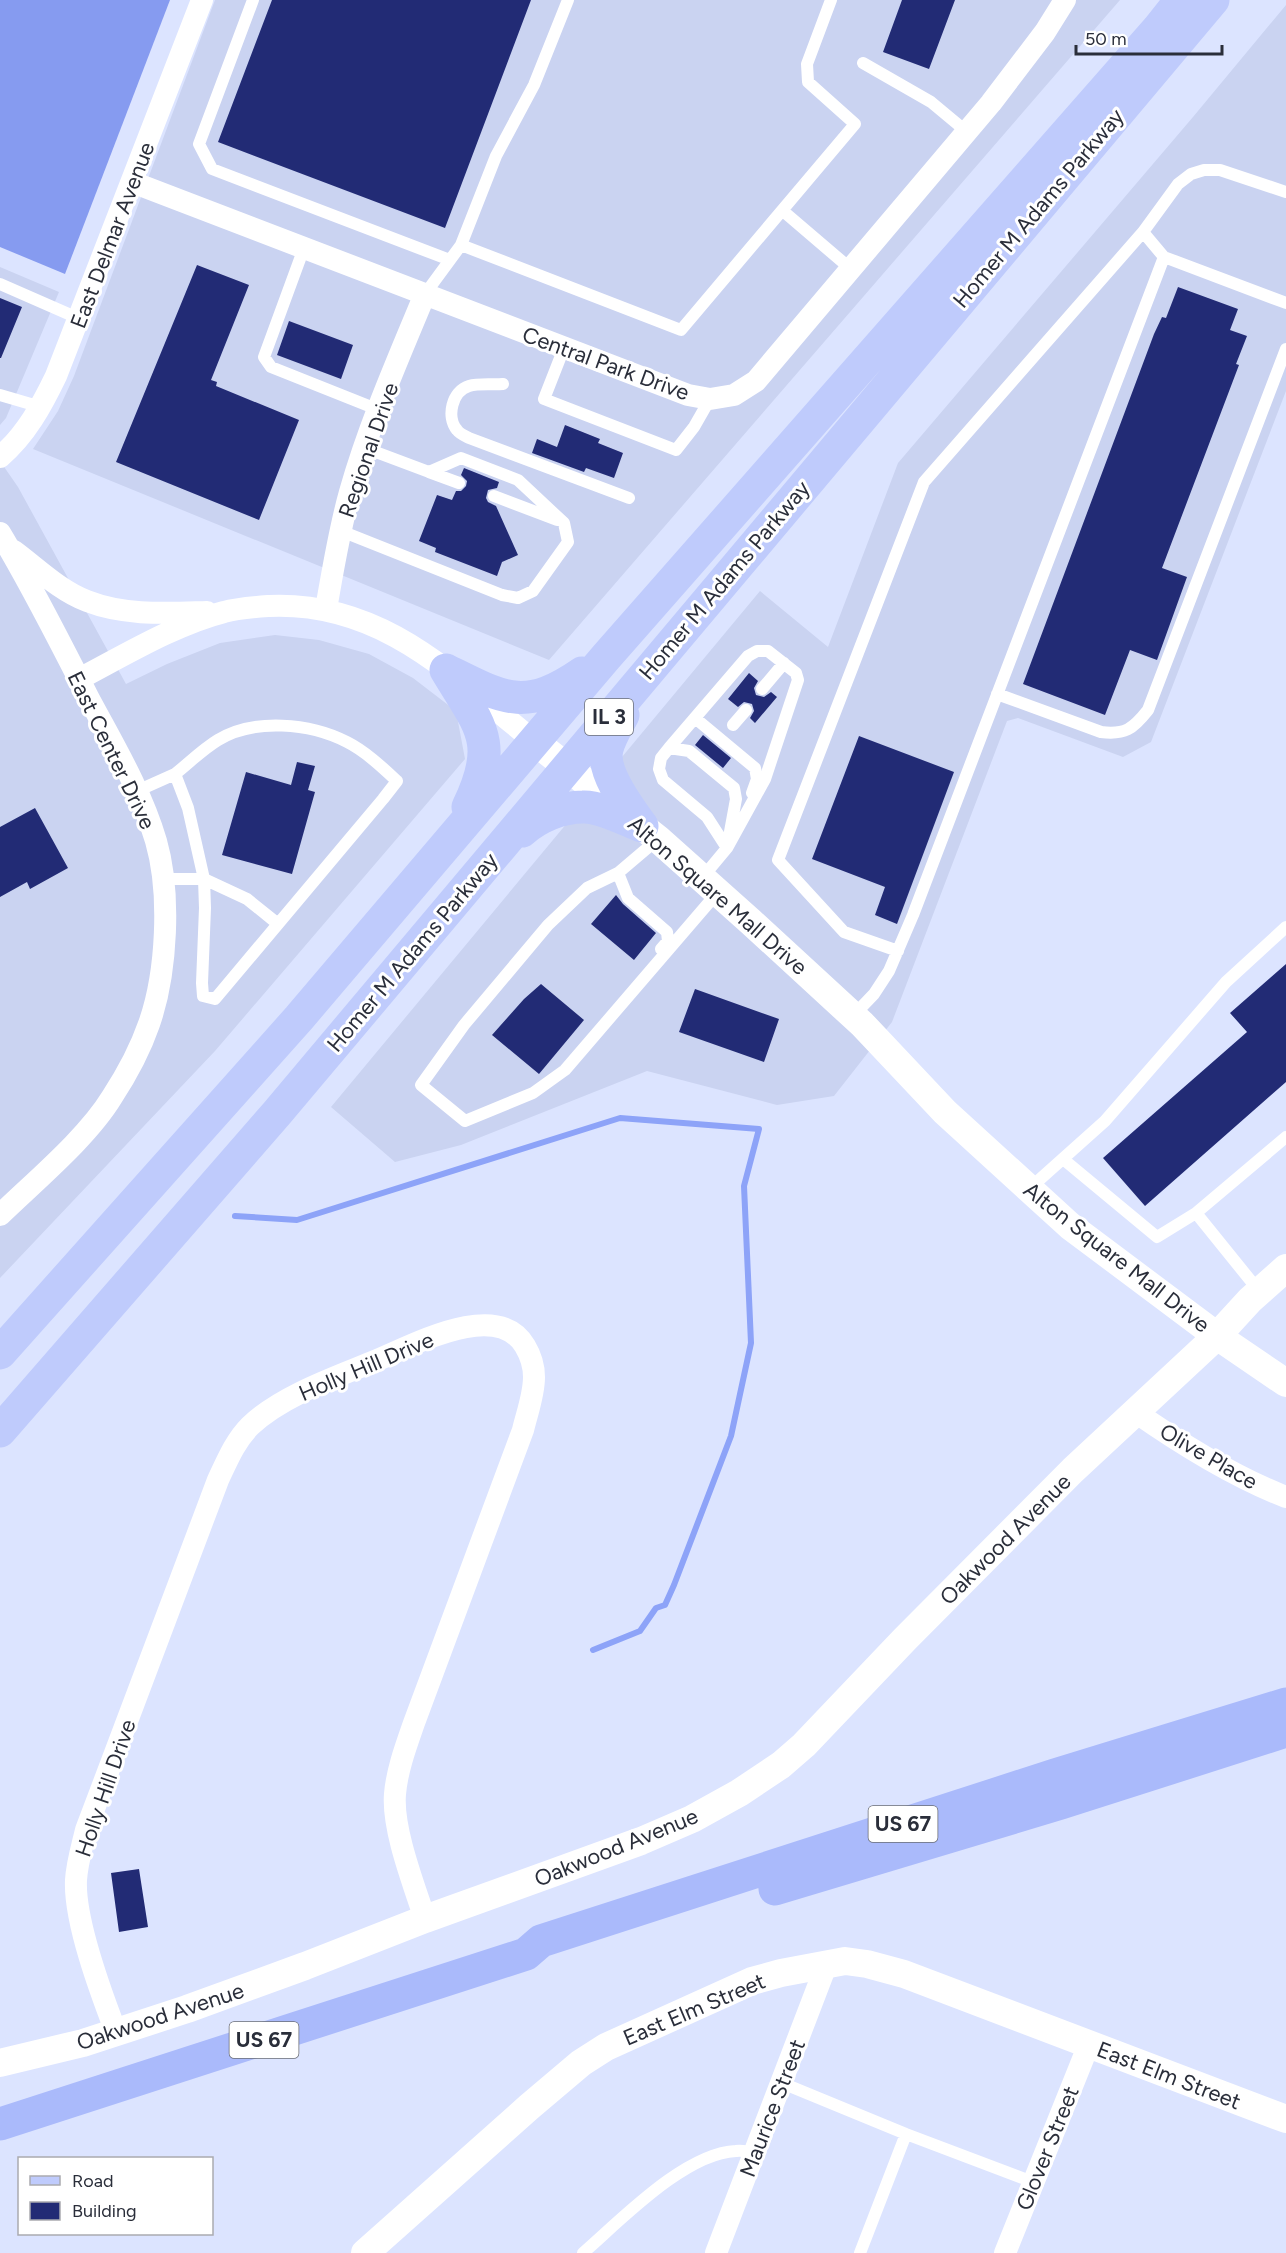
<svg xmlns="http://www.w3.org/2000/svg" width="1286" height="2253" font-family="Figtree,sans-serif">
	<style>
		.built { fill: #cad3f1 }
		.forest { fill: #869bf0 }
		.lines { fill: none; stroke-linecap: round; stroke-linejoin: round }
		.stream { stroke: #8da3f8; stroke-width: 6 }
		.building { fill: #222b75 }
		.service { stroke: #fff; stroke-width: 12 }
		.minor { stroke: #fff; stroke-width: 22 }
		.tertiary { stroke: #fff; stroke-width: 28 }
		.primary { stroke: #bfcbfc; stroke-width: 33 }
		.trunk { stroke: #aabafb; stroke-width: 33 }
		.labels { text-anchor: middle; stroke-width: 6; stroke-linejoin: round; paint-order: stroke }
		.shield { fill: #fff; stroke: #6a6d75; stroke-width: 1.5 }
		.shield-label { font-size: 21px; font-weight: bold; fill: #2a2e3a }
		.street-label { font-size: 22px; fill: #2a2e3a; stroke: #fff }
	</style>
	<rect width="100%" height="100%" fill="#dce4ff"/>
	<path class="built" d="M215,0H1120L549,660L33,449L58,411L74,376Z
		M1286,5V391L1151,742L1123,757L1018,718L1007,721L892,1022L834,1096L777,1105L647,1071L461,1145L395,1162L331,1107L760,591L828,647L898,463L1193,117Z
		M0,267L59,292L6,418L0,425Z
		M0,461L18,487L126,684L167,664L220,643L275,635L319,640L369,654L413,678L456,711L465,759L215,1051L0,1278Z"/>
	<path class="forest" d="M0,0H170L65,274L0,247Z"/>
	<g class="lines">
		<path class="stream" d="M235,1216L297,1220L620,1118L759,1129L744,1186L751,1343L731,1436L674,1585L665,1605L656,1608L640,1631L593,1650"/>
	</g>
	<path class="building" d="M272,0H531L445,228L218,142Z
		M902,0H955L929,69L883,52Z
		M197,265L249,285L211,380L217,382L216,386L299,420L259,520L116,462Z
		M1178,287L1238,309L1230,330L1247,336L1236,364L1239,365L1162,568L1187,577L1157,660L1130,650L1105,715L1023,684L1154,334L1162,317L1166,318Z
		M0,298L22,307L1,358H0Z
		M289,321L353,345L341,379L277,355Z
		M565,425L600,439L598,443L623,453L614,478L586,468L584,472L532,453L537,439L557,447Z
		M464,468L499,482L497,488L488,490L486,498L488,502L496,506L518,555L502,562L497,576L435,552L436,548L419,541L437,495L452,500L456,491H461L466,486L467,481L461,475Z
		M749,673L758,681L754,688L756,695L764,697L771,692L777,697L755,723L750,718L754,711L752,704L744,702L738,707L728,699Z
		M703,735L731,758L723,768L695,745Z
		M859,736L954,772L897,924L875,915L885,887L812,859Z
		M297,762L315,766L308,790L315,792L292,874L222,855L246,772L291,785Z
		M35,808L68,868L30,889L27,882L0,897V827Z
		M616,895L623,904L656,933L634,960L591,924Z
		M1286,964V1082L1145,1206L1103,1158L1247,1032L1230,1013Z
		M541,984L584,1020L539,1074L492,1035L524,999Z
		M695,989L779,1019L764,1062L679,1032Z
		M139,1869L148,1927L119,1932L111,1873Z"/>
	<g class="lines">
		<path class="service" d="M253,0L199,144L212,169L450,260
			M863,63L931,102L967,132
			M783,211L852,270
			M461,245L681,330L855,124L808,82L807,64L831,0
			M304,248L264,357L271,367L379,410
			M1164,257L1286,303
			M0,284L80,319
			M425,294L461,245L496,156L534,85L568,0
			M564,348L544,399L676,450L694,427L710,399
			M503,384C493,385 479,383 469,386C452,391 446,417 457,430C460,434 465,436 469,438L629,498
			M0,395L41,407
			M429,472L459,483
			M494,496L557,520
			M341,531L502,595L518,598L533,591L568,542L564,523L518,480L461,458L429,472L365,448
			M757,651H768L796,673L798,680L765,779L727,848L707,817L663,780L659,769L661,758L669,748L748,656Z
			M762,689L784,663
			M997,694L1101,732C1125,735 1133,729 1148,710L1286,349
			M695,718L755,768L757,779L752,793
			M733,725L746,710
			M669,748L689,751L734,788L736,799L727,848L702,878
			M175,774C189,763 203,749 218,740C254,718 310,723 347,742C365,751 382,767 397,781L383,799L215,999L203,996L202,983L205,908L204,879L247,899L278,924
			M137,791L175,774L188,808L204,879H163
			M658,839L618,873L587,888L548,925L464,1025L421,1085L465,1121L533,1093L565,1070L718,892
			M618,873L628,898L667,932L668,941L661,949
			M898,951L844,932L778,860L924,482L1143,232
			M853,1016L874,994L889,971L913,915L1164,257L1143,232L1178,184L1191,174L1204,170H1220L1286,192
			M1063,1159L1157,1237L1196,1213
			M1029,1189L1105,1121L1226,982L1286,927
			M1259,1291L1196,1213L1286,1137
			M782,2083L906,2134L1033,2182
			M583,2253C621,2220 685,2153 736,2151C742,2150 749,2152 755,2152
			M860,2253L906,2134"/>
		<path class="minor" d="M132,182L688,395L710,399L734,395L756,381L991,103L1045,32L1065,0
			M0,457C26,435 42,405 56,376L202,0
			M0,533C32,586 60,642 88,697C113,744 141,790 156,841C171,893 167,973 149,1024C140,1050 127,1074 112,1097C87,1138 35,1181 0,1215
			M14,551C37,568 60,591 87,601C125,616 168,613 207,612
			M326,609C333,570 339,531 350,492C369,425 398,359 425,294
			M79,679C123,656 176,624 224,612C238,608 254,607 269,606C382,601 452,675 534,741
			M1134,1411C1181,1444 1232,1476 1286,1497
			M116,2032C101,1993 74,1921 76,1880C77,1863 82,1847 86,1830L218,1480C227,1461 235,1441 250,1426C281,1396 336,1377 375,1361C412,1346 497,1298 525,1346C531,1356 534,1365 534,1377C534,1395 527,1413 523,1430L414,1723C406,1746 397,1770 395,1794C392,1829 414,1885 425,1919
			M716,2253L827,1963
			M1005,2253L1089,2044"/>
		<path class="tertiary" d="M534,741L658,839L751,922L862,1024L945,1112L1070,1226L1217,1336L1286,1383
			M0,2063L83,2043L187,2009L305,1966L425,1919L641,1841L692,1819L739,1793L781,1765L804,1745L905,1639L1073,1470L1217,1336L1250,1300L1286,1268
			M365,2253L529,2107L581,2063L606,2047L752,1981L781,1973L845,1961L867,1964L904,1974L1286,2119"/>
		<path class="primary" d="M446,670C480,727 500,741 468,807
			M446,670C503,698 524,713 582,673
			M623,715C617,726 610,737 607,749C601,772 629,808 642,826
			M522,831C538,817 561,807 583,807C599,806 626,820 642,826
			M0,1353L299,1018L606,657L1158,29L1181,0
			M0,1431L277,1113L1213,0"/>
		<path class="trunk" d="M775,1889L1061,1803L1286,1731
			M0,2124L526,1954L541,1941L1055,1775L1286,1704"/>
	</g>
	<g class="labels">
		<g class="shield">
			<rect x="585" y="699" width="48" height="36" rx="4.5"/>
			<rect x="868.5" y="1806" width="69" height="36" rx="4.5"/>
			<rect x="229.5" y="2022" width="69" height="36" rx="4.5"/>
		</g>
		<g class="shield-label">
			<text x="609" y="724">IL 3</text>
			<text x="903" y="1831">US 67</text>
			<text x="264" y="2047">US 67</text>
		</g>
		<g class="street-label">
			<text transform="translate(1038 208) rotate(-50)" y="8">Homer M Adams Parkway</text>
			<text transform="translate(112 235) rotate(-69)" y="8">East Delmar Avenue</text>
			<text transform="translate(606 363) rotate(20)" y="8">Central Park Drive</text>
			<text transform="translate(368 450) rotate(-71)" y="8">Regional Drive</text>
			<text transform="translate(724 580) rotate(-50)" y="8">Homer M Adams Parkway</text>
			<text transform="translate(112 750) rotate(64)" y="8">East Center Drive</text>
			<text transform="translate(718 895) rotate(41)" y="8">Alton Square Mall Drive</text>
			<text transform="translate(412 952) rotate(-50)" y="8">Homer M Adams Parkway</text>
			<text transform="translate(1117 1257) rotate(38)" y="8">Alton Square Mall Drive</text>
			<text transform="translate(366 1366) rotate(-23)" y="8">Holly Hill Drive</text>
			<text transform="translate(1209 1456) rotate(30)" y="8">Olive Place</text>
			<text transform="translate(1005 1539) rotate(-45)" y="8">Oakwood Avenue</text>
			<text transform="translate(105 1788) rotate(-71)" y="8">Holly Hill Drive</text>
			<text transform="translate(616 1847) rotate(-22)" y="8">Oakwood Avenue</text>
			<text transform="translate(694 2009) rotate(-23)" y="8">East Elm Street</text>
			<text transform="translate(160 2016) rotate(-18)" y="8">Oakwood Avenue</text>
			<text transform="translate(1169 2075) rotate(21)" y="8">East Elm Street</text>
			<text transform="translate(772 2108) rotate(-69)" y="8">Maurice Street</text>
			<text transform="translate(1047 2148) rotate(-68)" y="8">Glover Street</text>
		</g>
	</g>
	<rect x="18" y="2157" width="195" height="78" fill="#ffffff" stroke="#aaabb0" stroke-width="1.5"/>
	<rect x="30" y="2176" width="30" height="9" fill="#bfcbfc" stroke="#aaabb0" stroke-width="1.5"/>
	<text x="72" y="2187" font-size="18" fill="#2a2e3a">Road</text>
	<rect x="30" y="2202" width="30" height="18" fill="#222b75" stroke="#aaabb0" stroke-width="1.5"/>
	<text x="72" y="2217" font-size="18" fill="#2a2e3a">Building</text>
	<path d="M1076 45v9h146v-9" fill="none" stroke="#2a2e3a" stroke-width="3"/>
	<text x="1085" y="45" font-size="18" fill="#2a2e3a" stroke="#ffffff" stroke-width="4.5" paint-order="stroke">50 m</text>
</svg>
